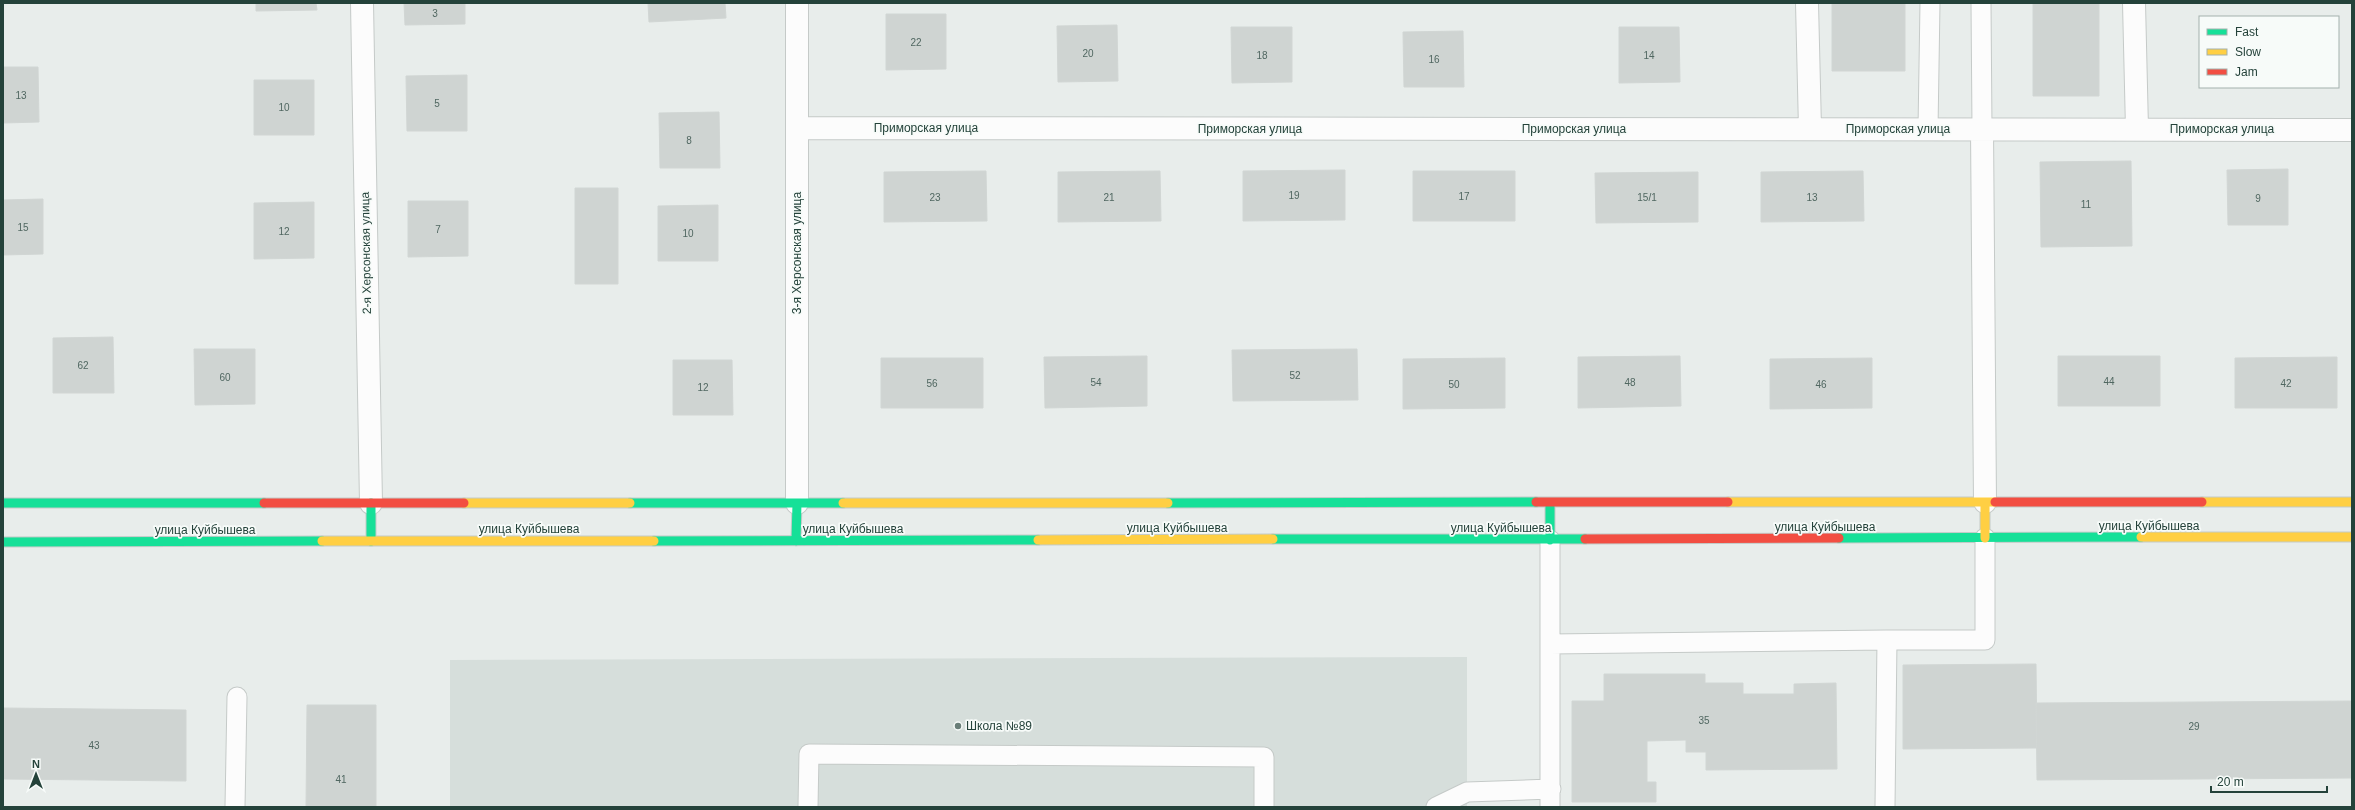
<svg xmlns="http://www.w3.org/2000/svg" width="2355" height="810" font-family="Arial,sans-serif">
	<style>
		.built { fill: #d6dedb }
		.building { fill: #cfd4d2; stroke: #d1d6d4 }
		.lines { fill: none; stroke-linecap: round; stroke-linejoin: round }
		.lane-casing { stroke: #c5cac8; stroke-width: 21 }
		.street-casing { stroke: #c5cac8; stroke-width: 24 }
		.fast-casing { stroke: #c3cbc8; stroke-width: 11 }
		.slow-casing { stroke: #c3cbc8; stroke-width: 11 }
		.jam-casing { stroke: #c3cbc8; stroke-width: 11 }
		.lane { stroke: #fcfcfc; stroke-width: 19 }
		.street { stroke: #fcfcfc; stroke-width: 22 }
		.fast { stroke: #16e098; stroke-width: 9 }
		.slow { stroke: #ffcf43; stroke-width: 9 }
		.jam { stroke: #f24e42; stroke-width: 9 }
		.poi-dot { fill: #697e78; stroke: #f7fbf9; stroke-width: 1.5 }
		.labels { text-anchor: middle; stroke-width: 3.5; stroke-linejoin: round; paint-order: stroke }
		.number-label { font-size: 10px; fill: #506761 }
		.street-label { font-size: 12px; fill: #24423a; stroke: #f7fbf9 }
		.poi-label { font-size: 12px; fill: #24423a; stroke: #f7fbf9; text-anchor: start }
	</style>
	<rect width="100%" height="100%" fill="#e8edeb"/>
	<path class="built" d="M1467,657V807H450V660Z"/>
	<path class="building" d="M256,3H316L317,10L256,11Z
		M404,3H465V24L405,25Z
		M648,3H725L726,18L649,22Z
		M1832,3H1905V71H1832Z
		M2033,3H2099V96H2033Z
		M886,14H946V69L886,70Z
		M1117,25L1118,81L1058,82L1057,26Z
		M1231,27H1292V82L1232,83Z
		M1619,27H1679L1680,82L1619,83Z
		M1463,31L1464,87H1404L1403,32Z
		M3,67H38L39,122L3,123Z
		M467,75V131H407L406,76Z
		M254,80H314V135H254Z
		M719,112L720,168H660L659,113Z
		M2131,161L2132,246L2041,247L2040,162Z
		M2288,169V225H2228L2227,170Z
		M1345,170V220L1243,221V171Z
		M986,171L987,221L884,222V172Z
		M1160,171L1161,221L1058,222V172Z
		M1413,171H1515V221H1413Z
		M1863,171L1864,221L1761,222V172Z
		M1698,172V222L1596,223L1595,173Z
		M575,188H618V284H575Z
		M43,199V254L3,255V200Z
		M408,201H468V256L408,257Z
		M314,202V258L254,259V203Z
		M718,205V261H658V206Z
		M113,337L114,393H53V338Z
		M194,349H255V404L195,405Z
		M1357,349L1358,400L1233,401L1232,350Z
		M1147,356V406L1045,408L1044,357Z
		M1680,356L1681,406L1578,408V357Z
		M2058,356H2160V406H2058Z
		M2337,357V408H2235V358Z
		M881,358H983V408H881Z
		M1505,358V408L1403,409V359Z
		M1872,358V408L1770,409V359Z
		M673,360H732L733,415H673Z
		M2036,664L2037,748L1903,749V665Z
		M1604,674H1705V683H1743V694H1794V684L1836,683L1837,769L1706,770V752H1686V740L1647,741V782H1656V802H1572V701H1604Z
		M2352,701V778L2037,780L2036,703Z
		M307,705H376V807H306Z
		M3,708L186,710V781L3,779Z"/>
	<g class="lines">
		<defs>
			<path id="lane" d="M1981,3L1982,129
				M1928,129L1930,3
				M1550,540V807
				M1550,644L1887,640
				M235,807L237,697
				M808,807L809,754L1264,757V807
				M1436,807L1467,792L1551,789
				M1885,807L1887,640H1985V538"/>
			<path id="street" d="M362,3L371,503
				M1807,3L1810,129
				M2134,3L2137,129
				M797,128L2352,130
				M1982,129L1985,502
				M797,503V3"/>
			<path id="fast" d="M3,503H264
				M371,503V541
				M630,503H843
				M1168,503L1536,502
				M1550,503V540
				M1839,538L2141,537
				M1273,539H1585
				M654,541L1038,540
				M796,541L797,503
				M3,542L322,541"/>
			<path id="slow" d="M1728,502H1995
				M1985,502V538
				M2202,502H2352
				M464,503H630
				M843,503H1168
				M2141,537H2352
				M1038,540L1273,539
				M322,541H654"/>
			<path id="jam" d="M1536,502H1728
				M1995,502H2202
				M264,503H464
				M1585,539L1839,538"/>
		</defs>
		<use href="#lane" class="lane-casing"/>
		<use href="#street" class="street-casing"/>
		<use href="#fast" class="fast-casing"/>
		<use href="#slow" class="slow-casing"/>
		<use href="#jam" class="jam-casing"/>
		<use href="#lane" class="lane"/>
		<use href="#street" class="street"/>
		<use href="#fast" class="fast"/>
		<use href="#slow" class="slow"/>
		<use href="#jam" class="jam"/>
	</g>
	<circle class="poi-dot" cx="958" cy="726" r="4"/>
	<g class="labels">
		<g class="number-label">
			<text x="435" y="17">3</text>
			<text x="916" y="46">22</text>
			<text x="1088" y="57">20</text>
			<text x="1262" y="59">18</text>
			<text x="1649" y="59">14</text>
			<text x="1434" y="63">16</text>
			<text x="21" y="99">13</text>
			<text x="437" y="107">5</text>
			<text x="284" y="111">10</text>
			<text x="689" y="144">8</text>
			<text x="1294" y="199">19</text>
			<text x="1464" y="200">17</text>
			<text x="935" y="201">23</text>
			<text x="1109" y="201">21</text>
			<text x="1647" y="201">15/1</text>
			<text x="1812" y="201">13</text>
			<text x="2258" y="202">9</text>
			<text x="2086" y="208">11</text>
			<text x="23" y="231">15</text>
			<text x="438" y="233">7</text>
			<text x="284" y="235">12</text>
			<text x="688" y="237">10</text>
			<text x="83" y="369">62</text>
			<text x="1295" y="379">52</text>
			<text x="225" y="381">60</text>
			<text x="2109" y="385">44</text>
			<text x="1096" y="386">54</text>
			<text x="1630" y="386">48</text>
			<text x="932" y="387">56</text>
			<text x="2286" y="387">42</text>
			<text x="1454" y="388">50</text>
			<text x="1821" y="388">46</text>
			<text x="703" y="391">12</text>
			<text x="1704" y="724">35</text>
			<text x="2194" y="730">29</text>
			<text x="94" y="749">43</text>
			<text x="341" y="783">41</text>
		</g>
		<g class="street-label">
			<text x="926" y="132">Приморская улица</text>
			<text x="1250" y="133">Приморская улица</text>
			<text x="1574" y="133">Приморская улица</text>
			<text x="1898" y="133">Приморская улица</text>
			<text x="2222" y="133">Приморская улица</text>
			<text transform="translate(366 253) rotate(-91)" y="4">2-я Херсонская улица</text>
			<text transform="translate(797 253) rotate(-90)" y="4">3-я Херсонская улица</text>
			<text x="2149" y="530">улица Куйбышева</text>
			<text x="1825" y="531">улица Куйбышева</text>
			<text x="1177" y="532">улица Куйбышева</text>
			<text x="1501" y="532">улица Куйбышева</text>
			<text x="529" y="533">улица Куйбышева</text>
			<text x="853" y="533">улица Куйбышева</text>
			<text x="205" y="534">улица Куйбышева</text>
		</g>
		<g class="poi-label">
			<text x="966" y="730">Школа №89</text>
		</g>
	</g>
	<rect width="2355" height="810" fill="none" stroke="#24423a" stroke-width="8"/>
	<rect x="2199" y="16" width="140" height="72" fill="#f7fbf9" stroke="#a3b1ad"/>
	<rect x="2207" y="29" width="20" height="6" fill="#16e098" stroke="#a3b1ad"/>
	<text x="2235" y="36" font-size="12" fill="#24423a">Fast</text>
	<rect x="2207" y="49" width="20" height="6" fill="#ffcf43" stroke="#a3b1ad"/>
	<text x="2235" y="56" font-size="12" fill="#24423a">Slow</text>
	<rect x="2207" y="69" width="20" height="6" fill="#f24e42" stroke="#a3b1ad"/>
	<text x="2235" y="76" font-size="12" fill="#24423a">Jam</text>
	<g transform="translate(36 774)" stroke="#f7fbf9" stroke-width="3" paint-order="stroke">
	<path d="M0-3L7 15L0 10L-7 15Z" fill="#24423a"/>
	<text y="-6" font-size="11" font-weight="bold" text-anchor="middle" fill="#24423a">N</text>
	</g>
	<path d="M2211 786v6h116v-6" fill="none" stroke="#24423a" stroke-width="2"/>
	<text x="2217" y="786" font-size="12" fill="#24423a" stroke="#f7fbf9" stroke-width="3" paint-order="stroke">20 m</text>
</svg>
